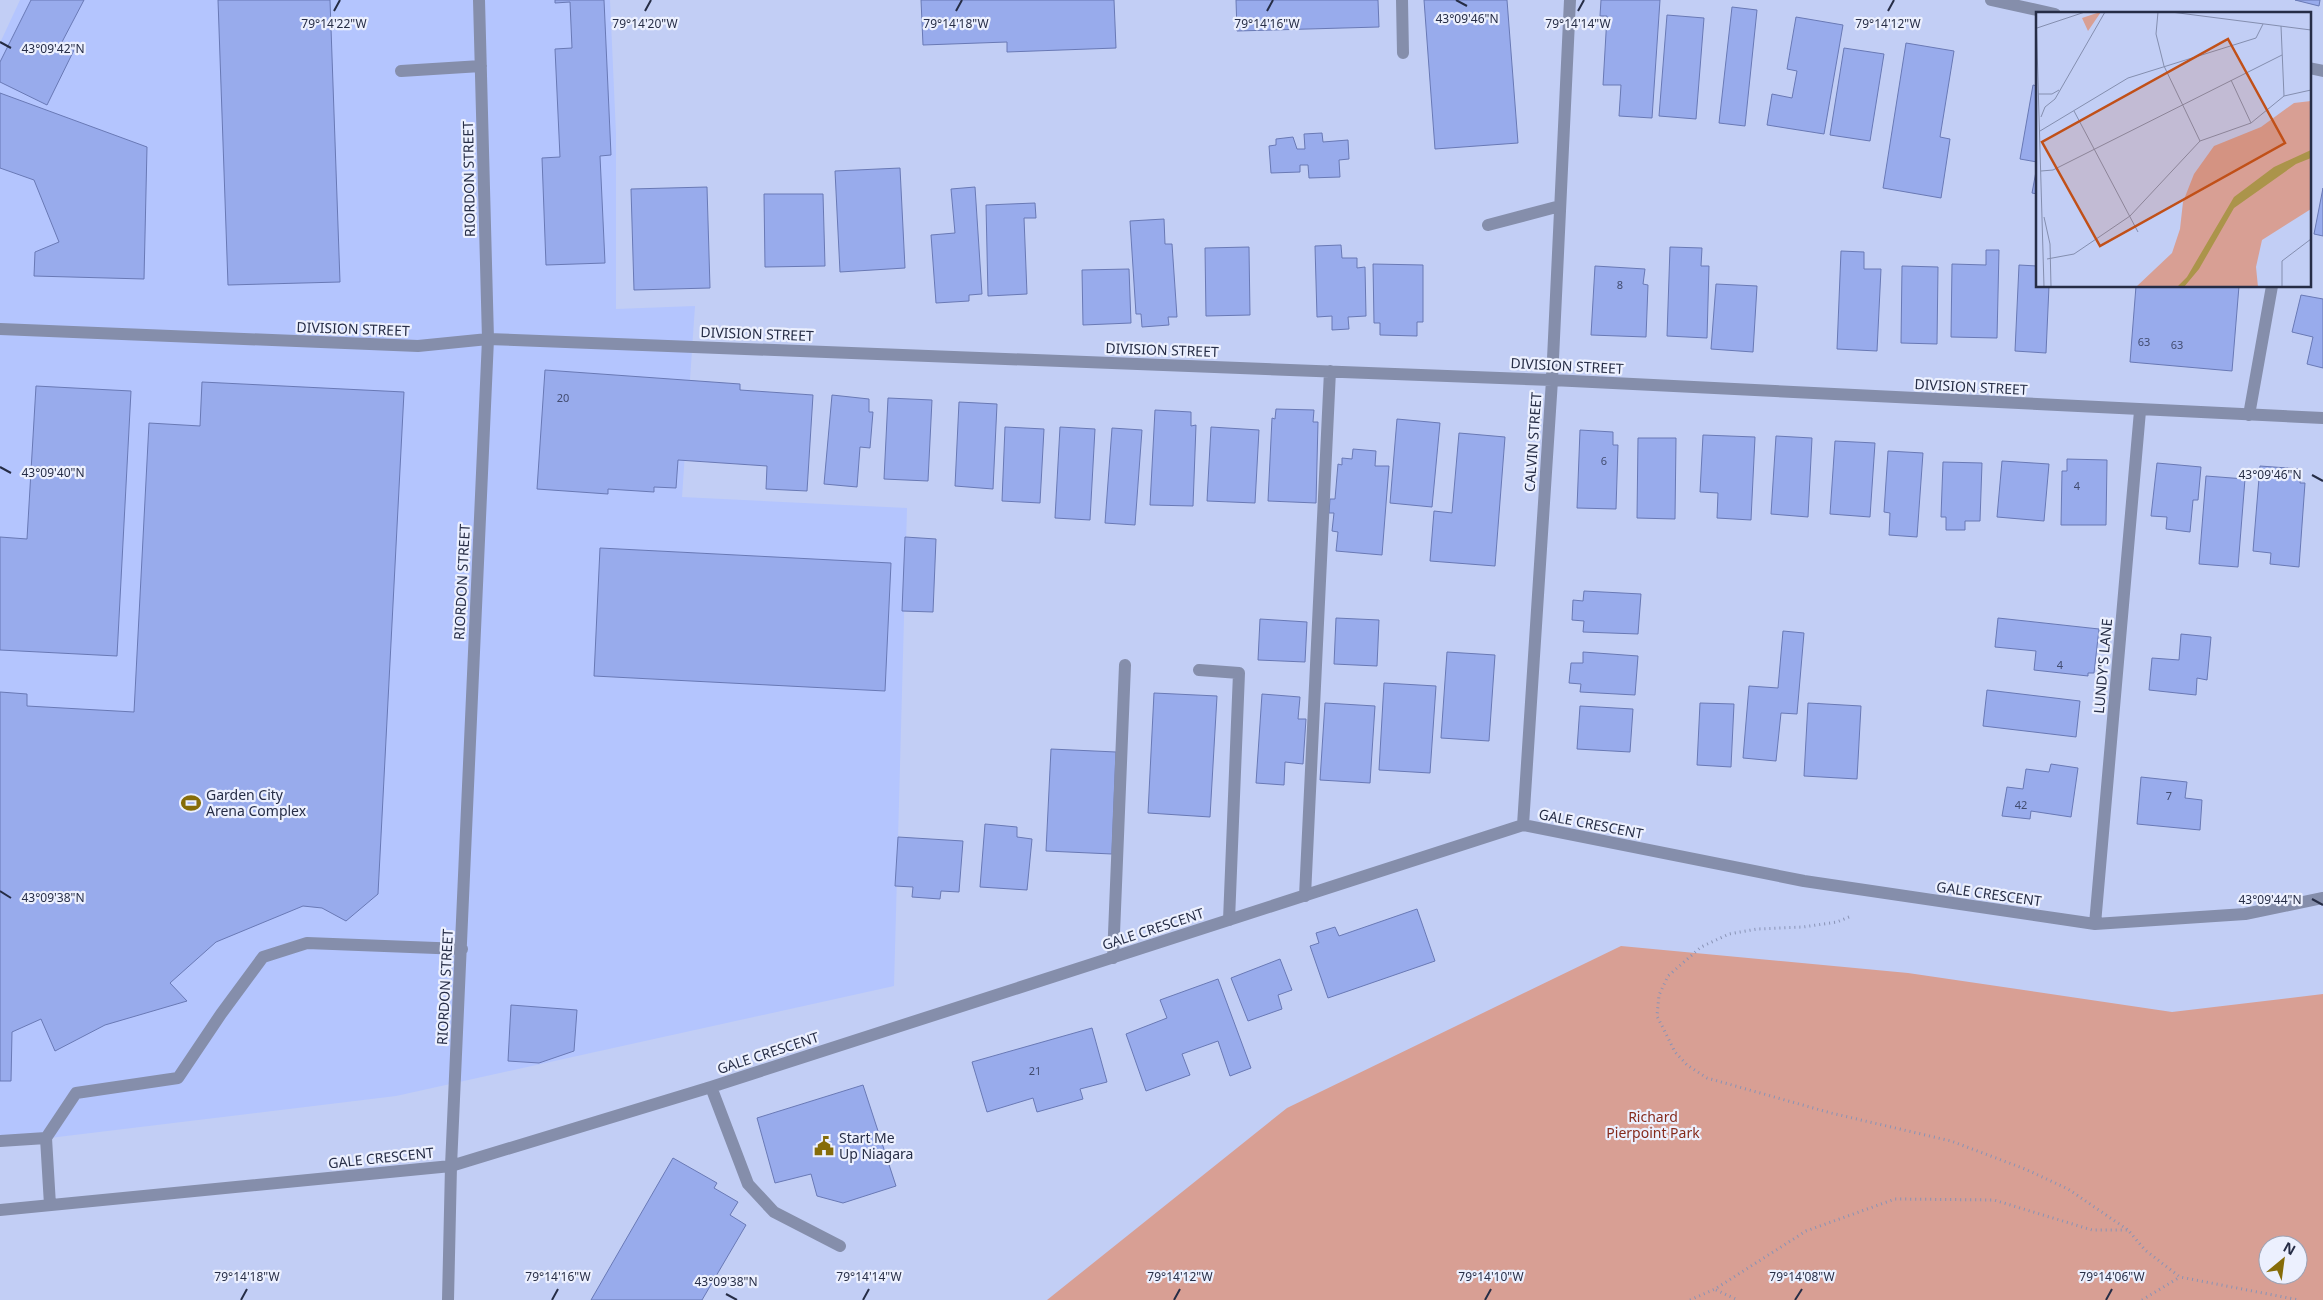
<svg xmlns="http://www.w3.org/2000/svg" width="2323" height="1300" font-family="'Noto Sans',sans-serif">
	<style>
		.built { fill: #b4c5fe }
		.park { fill: #d89f94; fill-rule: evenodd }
		.building { fill: #98abec; stroke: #6979b5 }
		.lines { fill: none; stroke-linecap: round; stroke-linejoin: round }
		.path { stroke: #8993b5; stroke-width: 3; stroke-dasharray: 1 4; stroke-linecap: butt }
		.minor { stroke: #858eab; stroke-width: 12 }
		.ticks { fill: none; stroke: #262d46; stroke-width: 2 }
		.labels { text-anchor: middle; stroke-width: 4.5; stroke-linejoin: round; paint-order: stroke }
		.number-label { font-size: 11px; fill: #424c70 }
		.street-label { font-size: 14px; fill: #262d46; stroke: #ecf0fe }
		.poi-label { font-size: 14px; fill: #262d46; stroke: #ecf0fe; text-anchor: start }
		.park-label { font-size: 14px; fill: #852a1c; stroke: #ecf0fe }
		.inset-road { fill: none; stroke: #848eaf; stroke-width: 1 }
		.view { fill: #c15018; fill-opacity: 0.15; stroke: #c15018; stroke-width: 2.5 }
		.inset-edge { fill: none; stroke: #262d46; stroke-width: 2.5 }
		.ticks-label { font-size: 12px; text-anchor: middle; fill: #262d46; stroke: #ecf0fe; stroke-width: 4.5; stroke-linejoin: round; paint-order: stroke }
	</style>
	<rect width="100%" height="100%" fill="#c2cef5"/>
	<path class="built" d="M20,0H610L616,134V309L695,306L682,497L907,508L894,986L396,1096L0,1144V43Z"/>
	<path class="park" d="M1621,946L1908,973L2172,1012L2323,994V1300H1047L1287,1108ZM2268,1245H2298V1275H2268Z"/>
	<path class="building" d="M31,0H84L62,42L75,48L47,105L0,82V62Z
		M218,0H330L340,282L228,285Z
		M555,0H604L611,155L600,156L605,263L546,265L542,158L560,157L555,49L572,48L570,2L555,3Z
		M921,0H1114L1116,48L1007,52V42L923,45Z
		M1236,0H1378L1379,27L1237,31Z
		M1424,0H1507L1518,143L1435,149Z
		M1601,0H1660L1652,118L1619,116L1621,85H1603L1607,16H1600Z
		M2295,0H2320L2319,6Z
		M1732,7L1757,10L1745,126L1719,123Z
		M1667,15L1704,18L1696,119L1659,116Z
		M1796,17L1843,25L1824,134L1767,125L1772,94L1792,98L1797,71L1787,69Z
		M1906,43L1954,51L1940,137L1950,139L1941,198L1883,188Z
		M1844,48L1884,54L1870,141L1830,135Z
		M2033,85L2037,86V162L2020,159Z
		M0,93L147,147L144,279L34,276L35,252L59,242L34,180L0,168Z
		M1322,133L1323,142L1348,140L1349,159L1339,160L1340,177L1309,178L1308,165H1300V172L1271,173L1269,146L1276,145V139L1293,137L1297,149H1305L1304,134Z
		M2037,166V194L2032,193Z
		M900,168L905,268L840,272L835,171Z
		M707,187L710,288L634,290L631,189Z
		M975,187L982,294L969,295V301L936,303L931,235L955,233L951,189Z
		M2323,188V236L2314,234Z
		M764,194H823L825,266L765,267Z
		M1035,203L1036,218H1024L1027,294L988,296L986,205Z
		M1164,219L1165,244H1172L1177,317H1168L1169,325L1142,327L1141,314H1136L1130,221Z
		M1341,245L1342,258H1357V268L1365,267L1366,316L1348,317L1349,329L1332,330V316L1317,317L1315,246Z
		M1249,247L1250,315L1206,316L1205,248Z
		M1670,247L1702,248L1701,266H1709L1707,338L1667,336Z
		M1986,250H1999L1997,338L1951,337L1952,264L1986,265Z
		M1841,251L1864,252V269H1881L1877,351L1837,349Z
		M1373,264L1423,265V322H1417V336L1380,335V323H1374Z
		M2019,265L2037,266V286H2049L2046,353L2015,351Z
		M1595,266L1645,269L1643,284L1648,285L1646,337L1591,335Z
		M1902,266L1938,267L1937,344L1901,343Z
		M1129,269L1131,323L1083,325L1082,270Z
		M1716,284L1757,286L1753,352L1711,349Z
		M2136,286H2239L2232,371L2130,362Z
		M2301,295L2323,299V368L2307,364L2313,337L2292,332Z
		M545,370L740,384V390L813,395L807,491L766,489L767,466L678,460L676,488L654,487V492L608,489V494L537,489Z
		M202,382L404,392L378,894L346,921L322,908L303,906L216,942L170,983L187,1001L105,1025L55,1051L41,1019L12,1032L11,1081H0V692L27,694V706L134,712L149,423L200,426Z
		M36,386L131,391L117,656L0,650V537L27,539Z
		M832,395L869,399V412H873L870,448L860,447L857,487L824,484Z
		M888,398L932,400L928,481L884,479Z
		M959,402L997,404L993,489L955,486Z
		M1276,409L1314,410L1313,422H1318L1316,503L1268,501L1272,418L1275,419Z
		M1155,410L1191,412V426L1196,425L1193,506L1150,505Z
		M1397,419L1440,423L1432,507L1390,503Z
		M1005,427L1044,429L1040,503L1002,501Z
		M1060,427L1095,429L1090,520L1055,518Z
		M1211,427L1259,430L1255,503L1207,501Z
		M1112,428L1142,430L1135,525L1105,523Z
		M1580,430L1613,432V445H1618L1616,509L1577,508Z
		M1459,433L1505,437L1495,566L1430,561L1434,511L1452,513Z
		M1703,435L1755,437L1751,520L1717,518L1718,493L1700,492Z
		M1776,436L1812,438L1808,517L1771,514Z
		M1638,438H1676L1675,519L1637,518Z
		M1835,441L1875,443L1870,517L1830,514Z
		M1353,449L1376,451L1375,466H1389L1382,555L1336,551L1338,532L1332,531L1334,513H1329L1330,499H1335L1338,464L1342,465V458L1352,459Z
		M1888,451L1923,453L1917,537L1889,535L1890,513L1884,512Z
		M2067,459L2107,460L2106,525H2061L2062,471H2067Z
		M2002,461L2049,464L2044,521L1997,517Z
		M1943,462L1982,463L1980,521H1965V530H1946V517H1941Z
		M2157,463L2201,467L2198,500H2193L2190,532L2166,529L2167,517L2151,516Z
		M2260,466L2301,469L2300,483H2305L2299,567L2270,564L2271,553L2253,551Z
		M2206,476L2245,479L2238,567L2199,564Z
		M905,537L936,539L933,612L902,611Z
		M600,548L891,563L885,691L594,676Z
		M1584,591L1641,594L1638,634L1583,632L1584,621L1572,620L1573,600L1583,601Z
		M1336,618L1379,620L1377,666L1334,664Z
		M1998,618L2099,629L2094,673H2088V676L2034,670L2036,651L1995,647Z
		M1260,619L1307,622L1305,662L1258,660Z
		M1783,631L1804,633L1797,714L1781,713L1776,761L1743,758L1749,686L1778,688Z
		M2181,634L2211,637L2207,680L2197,678L2196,695L2149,690L2152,658L2179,660Z
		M1447,652L1495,655L1489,741L1441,738Z
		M1583,652L1638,656L1635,695L1580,692L1581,684L1569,683L1571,663H1583Z
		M1384,683L1436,686L1430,773L1379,770Z
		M1987,690L2080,701L2076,737L1983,726Z
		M1154,693L1217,696L1210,817L1148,813Z
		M1262,694L1300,697L1298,719H1306L1303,764L1285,762L1284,785L1256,783Z
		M1325,703L1375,706L1370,783L1320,780Z
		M1700,703L1734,704L1731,767L1697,765Z
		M1808,703L1861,706L1857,779L1804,776Z
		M1580,706L1633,709L1630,752L1577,749Z
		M1051,749L1116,752L1112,854L1046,851Z
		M2051,764L2078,768L2071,817L2031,811L2030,819L2002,816L2007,787L2023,789L2026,769L2049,772Z
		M2141,777L2187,782L2185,798L2202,800L2200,830L2137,824Z
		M985,824L1017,827V837L1032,839L1027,890L980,887Z
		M898,837L963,841L959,892L941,891L940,899L912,897L913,887L895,886Z
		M1417,909L1435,961L1328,998L1310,946L1319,943L1316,933L1335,927L1339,936Z
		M1280,959L1292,990L1278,995L1282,1009L1248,1021L1231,978Z
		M1218,979L1251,1068L1230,1076L1218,1041L1182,1054L1190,1075L1146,1091L1126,1034L1167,1018L1160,1000Z
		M511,1005L577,1010L574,1051L539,1063L508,1061Z
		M1092,1028L1107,1082L1080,1089L1083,1099L1037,1112L1033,1098L987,1112L972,1062Z
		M863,1085L896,1186L843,1203L817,1196L811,1174L775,1183L757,1118Z
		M673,1158L717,1183L714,1188L738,1202L730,1215L746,1225L702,1300H591Z"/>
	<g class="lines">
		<path class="path" d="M1849,917L1837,922L1803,927L1757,929L1729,934L1701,947L1668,976L1659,995L1657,1016L1675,1052L1687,1065L1707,1078L1831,1113L1951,1141L2025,1169L2068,1189L2128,1230
			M1716,1290L1738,1300
			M1690,1300L1715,1289L1806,1231L1895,1199L1994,1200L2092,1230H2128L2145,1250L2180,1277L2299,1300
			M2142,1300L2180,1277"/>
		<path class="minor" d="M1402,0L1403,53
			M1991,0L2055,14
			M2309,68L2323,71
			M401,71L481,66
			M1488,225L1560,206
			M0,329L418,346L488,339L1552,380L2323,418
			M2249,415L2272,286
			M1199,670L1239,673L1229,920
			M1523,825L1552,380L1570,0
			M1305,896L1330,371
			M2095,924L2140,411
			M1113,958L1125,665
			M711,1087L748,1184L774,1212L840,1246
			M46,1138L50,1205
			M0,1141L46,1138L76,1093L178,1078L221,1014L263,957L307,943L462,949
			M0,1210L451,1166L711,1087L1523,825L1804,881L2095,924L2245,914L2323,898
			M448,1300L451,1166L488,339L479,0"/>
	</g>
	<path class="ticks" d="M1456,0L1467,6M334,11L340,0M645,11L651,0M956,11L962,0M1267,11L1273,0M1578,11L1584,0M1888,11L1894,0M0,42L11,48M0,467L11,473M2312,475L2323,481M0,891L11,898M2312,899L2323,905M726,1294L737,1300M241,1300L247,1289M552,1300L558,1289M863,1300L869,1289M1174,1300L1180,1289M1485,1300L1491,1289M1795,1300L1802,1289M2106,1300L2112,1289"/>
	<defs>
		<symbol id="stadium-bare" viewBox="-9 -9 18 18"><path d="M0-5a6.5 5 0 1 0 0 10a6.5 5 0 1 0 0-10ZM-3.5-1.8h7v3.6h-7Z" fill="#866c09" stroke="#ecf0fe" stroke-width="2.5" paint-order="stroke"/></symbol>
		<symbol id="civic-bare" viewBox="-9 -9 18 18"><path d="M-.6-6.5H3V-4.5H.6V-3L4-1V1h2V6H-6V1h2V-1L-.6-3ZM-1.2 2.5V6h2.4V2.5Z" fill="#866c09" stroke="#ecf0fe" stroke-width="2.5" paint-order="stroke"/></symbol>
	</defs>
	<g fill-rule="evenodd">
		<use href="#stadium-bare" x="177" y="789" width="28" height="28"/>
		<use href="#civic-bare" x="810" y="1132" width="28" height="28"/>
	</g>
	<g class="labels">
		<g class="number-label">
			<text x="1620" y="289">8</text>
			<text x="2144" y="346">63</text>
			<text x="2177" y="349">63</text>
			<text x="563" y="402">20</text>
			<text x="1604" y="465">6</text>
			<text x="2077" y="490">4</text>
			<text x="2060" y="669">4</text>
			<text x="2169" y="800">7</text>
			<text x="2021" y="809">42</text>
			<text x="1035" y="1075">21</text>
		</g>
		<g class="street-label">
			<text transform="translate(469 179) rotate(-91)" y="5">RIORDON STREET</text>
			<text transform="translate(353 329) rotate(2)" y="5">DIVISION STREET</text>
			<text transform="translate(757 334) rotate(2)" y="5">DIVISION STREET</text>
			<text transform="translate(1162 350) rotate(2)" y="5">DIVISION STREET</text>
			<text transform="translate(1567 366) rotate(3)" y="5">DIVISION STREET</text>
			<text transform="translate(1971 387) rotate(3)" y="5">DIVISION STREET</text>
			<text transform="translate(1533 442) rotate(-86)" y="5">CALVIN STREET</text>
			<text transform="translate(462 582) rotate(-87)" y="5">RIORDON STREET</text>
			<text transform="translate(2103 666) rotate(-85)" y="5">LUNDY'S LANE</text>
			<text transform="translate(1591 824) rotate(11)" y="5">GALE CRESCENT</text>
			<text transform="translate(1989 894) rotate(8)" y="5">GALE CRESCENT</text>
			<text transform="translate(1153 929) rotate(-18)" y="5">GALE CRESCENT</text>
			<text transform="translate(445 987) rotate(-87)" y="5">RIORDON STREET</text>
			<text transform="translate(768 1053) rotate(-18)" y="5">GALE CRESCENT</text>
			<text transform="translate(381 1158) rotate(-6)" y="5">GALE CRESCENT</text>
		</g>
		<g class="poi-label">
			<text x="206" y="800">Garden City<tspan x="206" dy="16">Arena Complex</tspan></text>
			<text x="839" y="1143">Start Me<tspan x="839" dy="16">Up Niagara</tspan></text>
		</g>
		<g class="park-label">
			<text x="1653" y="1122">Richard<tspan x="1653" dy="16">Pierpoint Park</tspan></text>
		</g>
	</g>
	<g transform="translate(2036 12)">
		<rect width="275" height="275" fill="#c2cef5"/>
		<path d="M64,0H65L52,19L46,6ZM275,89V197L226,228L220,255L222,275H100L136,241L144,217L147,190L158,162L178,134L225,115L258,91Z" fill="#d89f94"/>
		<path d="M275,138V146L260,152L198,196L163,257L148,275H141L151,265L198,185L238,155Z" fill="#ab944a"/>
		<path class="inset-road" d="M0,0L8,275M122,0L120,22L128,54L164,129M135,0L275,18M245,14L248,84M1,16L49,0M195,68L215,111M2,82H16L23,78M38,99L102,220M5,105L9,95L19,87L69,0M4,119L92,66L220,26L227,12M5,159L17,158L246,43M8,205L14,232L15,275M11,247L38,242L94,204L164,129L215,111L248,84L275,78M246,275V249L275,227"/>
		<path class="view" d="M192,27L249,131L64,234L6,130Z"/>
		<rect width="275" height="275" class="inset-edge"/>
	</g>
	<g class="ticks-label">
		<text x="1467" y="23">43°09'46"N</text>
		<text x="334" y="28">79°14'22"W</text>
		<text x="645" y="28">79°14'20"W</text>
		<text x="956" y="28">79°14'18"W</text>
		<text x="1267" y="28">79°14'16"W</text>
		<text x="1578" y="28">79°14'14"W</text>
		<text x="1888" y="28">79°14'12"W</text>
		<text x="53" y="53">43°09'42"N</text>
		<text x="53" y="477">43°09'40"N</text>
		<text x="2270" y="479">43°09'46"N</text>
		<text x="53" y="902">43°09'38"N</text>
		<text x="2270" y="904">43°09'44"N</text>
		<text x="247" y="1281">79°14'18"W</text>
		<text x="558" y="1281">79°14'16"W</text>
		<text x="869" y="1281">79°14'14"W</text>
		<text x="1180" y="1281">79°14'12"W</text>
		<text x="1491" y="1281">79°14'10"W</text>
		<text x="1802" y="1281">79°14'08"W</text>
		<text x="2112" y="1281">79°14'06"W</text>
		<text x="726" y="1286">43°09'38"N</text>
	</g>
	<g transform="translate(2283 1260) rotate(29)"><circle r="24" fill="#ecf0fe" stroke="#9da2b4"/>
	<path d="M0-4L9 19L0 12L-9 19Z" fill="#866c09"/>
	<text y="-8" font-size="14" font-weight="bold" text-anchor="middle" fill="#262d46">N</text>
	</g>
</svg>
